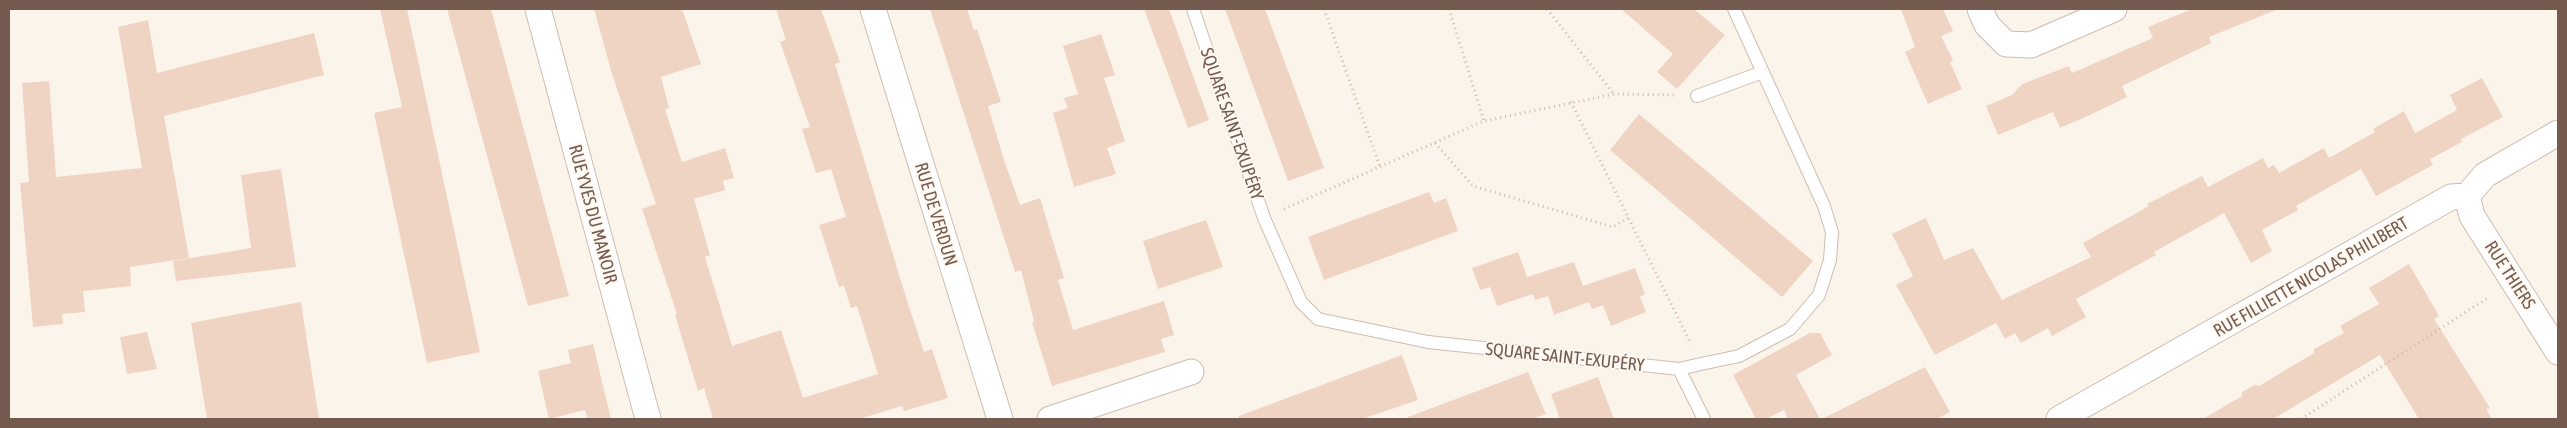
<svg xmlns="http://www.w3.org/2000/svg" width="2567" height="428" font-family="'Asap Condensed',sans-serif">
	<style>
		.building { fill: #efd4c3 }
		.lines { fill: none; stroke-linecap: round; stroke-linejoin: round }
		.service-casing { stroke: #cdbcb0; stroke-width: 14 }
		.minor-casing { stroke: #cdbcb0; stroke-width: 27 }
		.path { stroke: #d4b7a6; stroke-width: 3; stroke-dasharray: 1 4; stroke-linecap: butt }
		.service { stroke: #fff; stroke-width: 12 }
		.minor { stroke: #fff; stroke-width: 25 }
		.labels { text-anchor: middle; stroke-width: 4; stroke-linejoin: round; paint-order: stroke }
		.street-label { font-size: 18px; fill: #755b4f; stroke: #fef8f0 }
	</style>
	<rect width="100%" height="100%" fill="#fbf4ea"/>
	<path class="building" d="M380,9H407L480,352L427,363L374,113L402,107Z
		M447,9H491L569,296L528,306Z
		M594,9H682L701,64L661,77L669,108L665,109L682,162L725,148L734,178L723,181L725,190L694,199L710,255L705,257L732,346L781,330L803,398L878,374L857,306L851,308L844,286L839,287L819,225L846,217L831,169L816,173L802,129L810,127L780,42L786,40L776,9H821L840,62L835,64L904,291L924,352L932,349L948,398L904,411L902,406L859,419H713L704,388L698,391L675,315L677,314L642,209L656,204L612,74Z
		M930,9H967L974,30L977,29L1001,102L988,106L1004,160L1020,205L1040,198L1064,278L1058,280L1073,330L1164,301L1174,335L1161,339L1165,352L1052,386L1032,322L1034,321L1021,270L1015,272Z
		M1144,9H1169L1209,120L1188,128Z
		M1225,9H1265L1324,168L1288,181Z
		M1621,9H1694L1725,35L1677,89L1657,72L1673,54Z
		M1901,9H1943L1953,31L1941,36L1953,60L1950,62L1962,89L1928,104L1905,52L1915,47Z
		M2192,9L2276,10L2209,37L2211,43L2122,86L2127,97L2090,115L2060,128L2053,112L1998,135L1986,106L2012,95L2022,84L2069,66L2072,73L2153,38L2148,27Z
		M148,20L157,73L314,33L324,75L164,116L189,258L130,267L131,286L83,291L85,312L62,314L63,324L33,327L20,183L29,182L22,83L49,81L56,177L142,168L118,27Z
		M1101,34L1115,75L1104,78L1125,141L1107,148L1116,174L1074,187L1053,113L1068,108L1064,98L1078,94L1063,46Z
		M2482,78L2503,117L2461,139L2462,142L2430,159L2433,165L2376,196L2361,169L2296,206L2298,210L2262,230L2272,251L2251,263L2224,213L2154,252L2156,255L2076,299L2086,317L2052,336L2048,328L2021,343L2015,333L2005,339L1996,323L1935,355L1896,285L1913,276L1892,234L1926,218L1944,260L1973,248L2002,300L2091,257L2083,243L2149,206L2147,204L2202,176L2208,187L2263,158L2268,168L2274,165L2279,173L2324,148L2329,158L2375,132L2373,129L2404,111L2415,133L2457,110L2450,95Z
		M1639,114L1813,261L1782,297L1610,150Z
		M281,169L296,267L176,281L173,261L251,248L241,175Z
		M1429,192L1434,203L1446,198L1458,231L1324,280L1308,237Z
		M1206,220L1223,267L1158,289L1143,241Z
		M1518,252L1527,277L1574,262L1583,286L1635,268L1645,294L1640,297L1646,312L1611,326L1603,305L1592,309L1589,302L1554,315L1548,296L1535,300L1533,294L1497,306L1490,287L1480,290L1472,268Z
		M2409,264L2439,316L2434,319L2490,408L2486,409L2492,419H2419L2380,355L2273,419H2203L2242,396V392L2255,385L2259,386L2314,353V349L2344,333L2340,326L2379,304L2369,288Z
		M301,302L319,419H207L191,323Z
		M147,332L157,369L127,374L120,337Z
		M1810,333H1820L1832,355L1796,375L1820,419H1788L1784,410L1766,419H1756L1733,375Z
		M593,344L611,419H588L585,410L549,419L538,371L571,363L568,350Z
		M1402,355L1418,400L1362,419H1239V416Z
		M1925,367L1950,412L1936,419H1822Z
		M1528,372L1546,414L1532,419H1408V417Z
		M1598,377L1614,419H1560L1551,394Z"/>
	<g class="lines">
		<defs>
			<path id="service" d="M1193,9L1264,218L1301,302L1318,319L1428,342L1679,369L1701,364L1739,356L1790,329L1819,295L1830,260L1832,232L1824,206L1734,9
				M1697,96L1763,72
				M1679,369L1704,419"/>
			<path id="minor" d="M538,9L648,419
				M873,9L1000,419
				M1980,9L1987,25L2006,44L2031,45L2114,9
				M2467,196L2472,216L2558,352
				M1050,419L1191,372
				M2059,419L2451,197L2467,196L2485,175L2558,133"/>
		</defs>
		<use href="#service" class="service-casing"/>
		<use href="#minor" class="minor-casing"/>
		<path class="path" d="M1324,9L1380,167
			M1449,9L1484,121
			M1547,9L1614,94
			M1571,102L1691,344
			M1435,143L1473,186L1613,227L1628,218
			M1284,209L1484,121L1614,94L1677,95
			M2301,419L2489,297"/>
		<use href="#service" class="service"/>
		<use href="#minor" class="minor"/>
	</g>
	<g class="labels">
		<g class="street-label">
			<text transform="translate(1232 124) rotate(71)" y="6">SQUARE SAINT-EXUPÉRY</text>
			<text transform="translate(593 214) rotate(75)" y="6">RUE YVES DU MANOIR</text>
			<text transform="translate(936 214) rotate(73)" y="6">RUE DE VERDUN</text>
			<text transform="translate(2510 275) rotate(57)" y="6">RUE THIERS</text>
			<text transform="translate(2311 277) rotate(-30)" y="6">RUE FILLIETTE NICOLAS PHILIBERT</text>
			<text transform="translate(1565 357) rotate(6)" y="6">SQUARE SAINT-EXUPÉRY</text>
		</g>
	</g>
	<rect width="2567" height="428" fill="none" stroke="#755b4f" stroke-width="20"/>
</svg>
